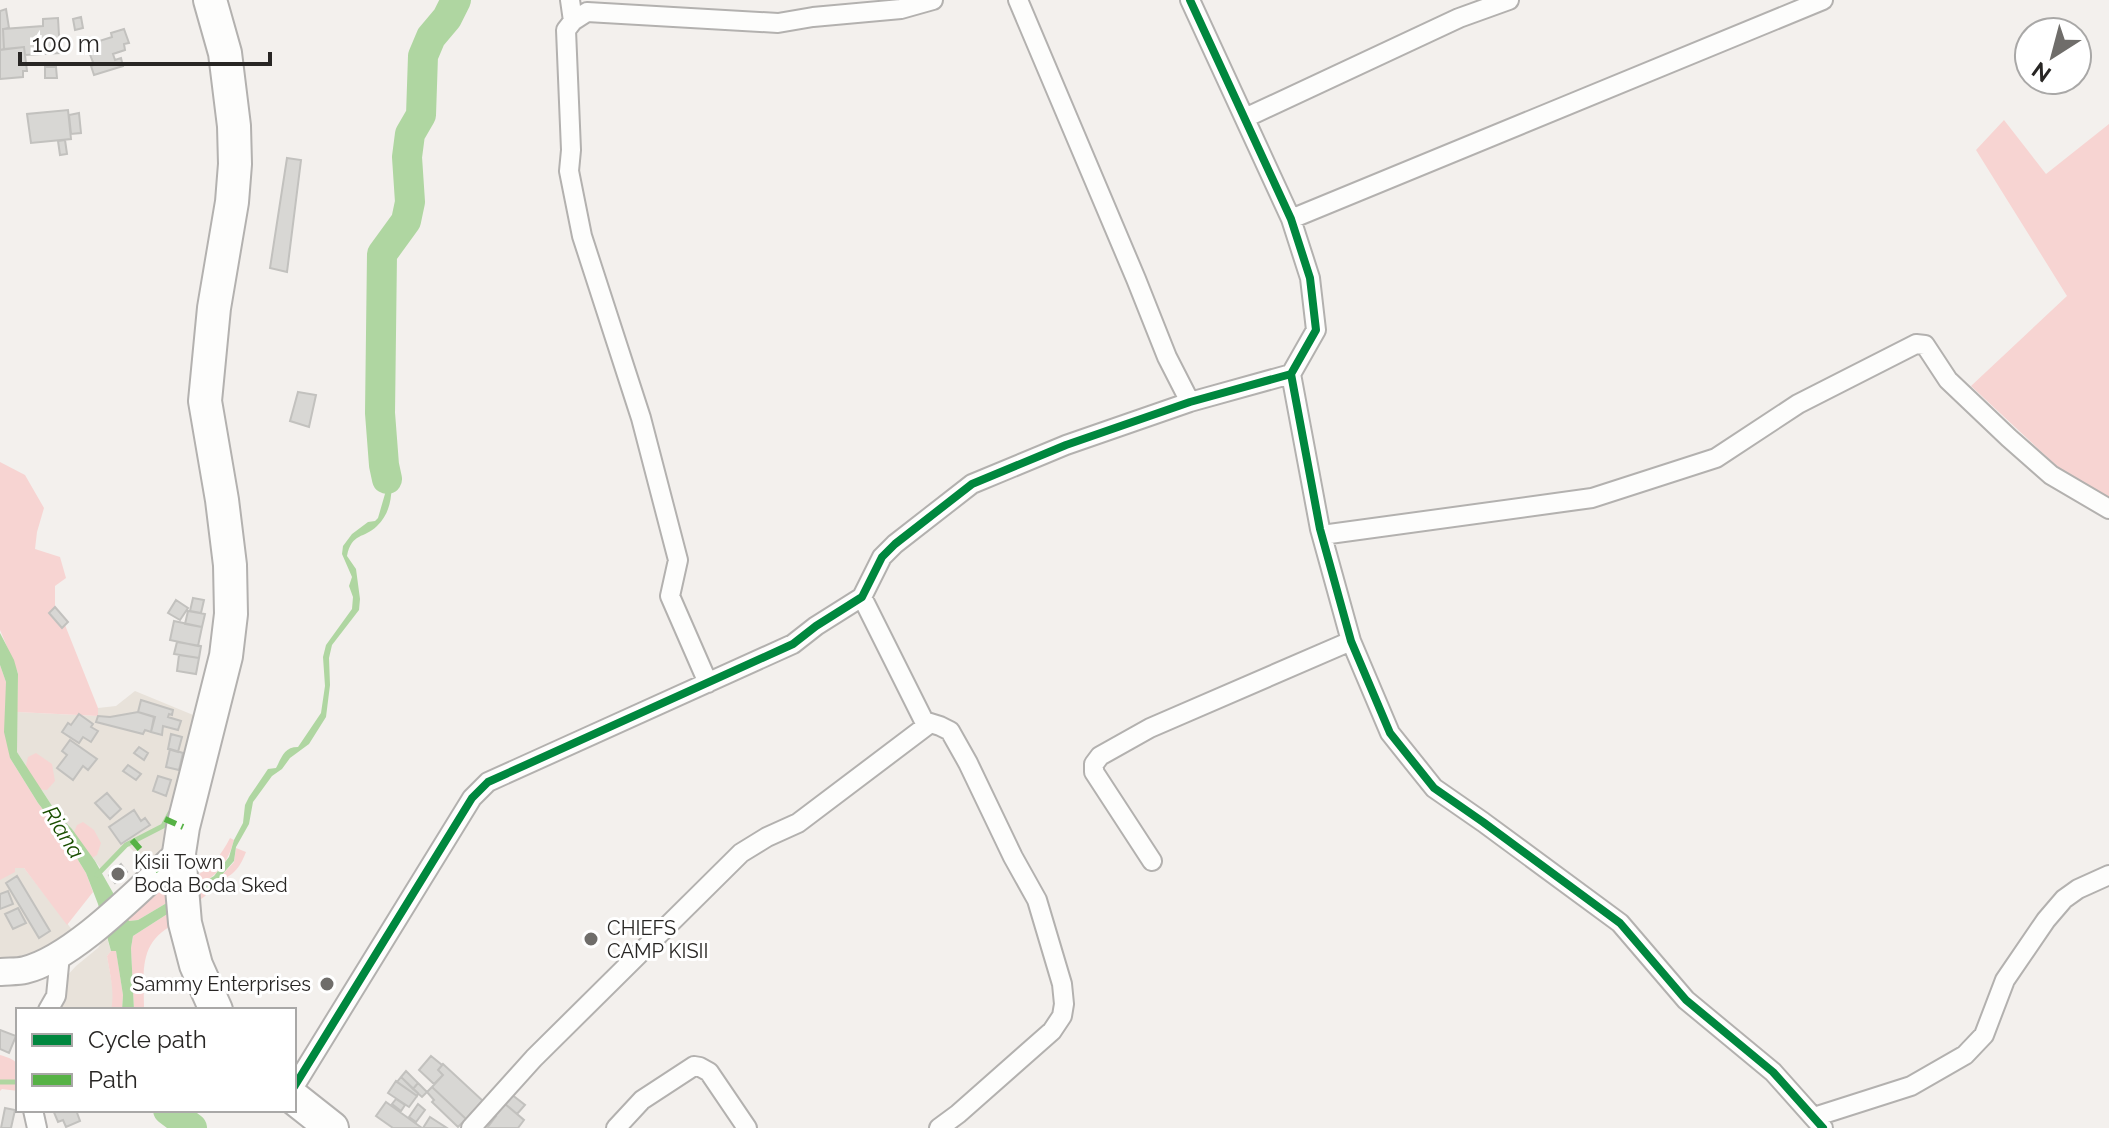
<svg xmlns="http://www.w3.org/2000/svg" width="2109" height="1128" font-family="Raleway,sans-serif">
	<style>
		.built { fill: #e8e2da }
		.green { fill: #f7d4d2 }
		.water { fill: #afd6a1 }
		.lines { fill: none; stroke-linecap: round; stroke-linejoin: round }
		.stream { stroke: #afd6a1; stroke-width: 5 }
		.river { stroke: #afd6a1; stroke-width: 30 }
		.building { fill: #d8d7d4; stroke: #c2c1be; stroke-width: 2 }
		.minor-casing { stroke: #b3b1af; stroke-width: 22 }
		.secondary-casing { stroke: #b3b1af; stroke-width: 30 }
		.trunk-casing { stroke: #b3b1af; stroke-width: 36 }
		.minor { stroke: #fdfdfc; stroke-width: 18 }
		.secondary { stroke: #fdfdfc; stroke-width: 26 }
		.trunk { stroke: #fdfdfc; stroke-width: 32 }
		.quiet { stroke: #56b245; stroke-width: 6; stroke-dasharray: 12 6; stroke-linecap: butt }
		.cycleway-casing { stroke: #fff; stroke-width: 13 }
		.cycleway { stroke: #00873e; stroke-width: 8 }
		.poi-dot { fill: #6f6d6a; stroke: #fff; stroke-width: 3 }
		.labels { text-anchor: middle; stroke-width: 6; stroke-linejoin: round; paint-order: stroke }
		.poi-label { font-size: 20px; fill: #282624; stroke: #fff; text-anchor: start }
		.water-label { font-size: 22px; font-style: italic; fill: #1a4f00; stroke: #fff }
	</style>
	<rect width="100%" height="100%" fill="#f3f0ed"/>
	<path class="built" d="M135,691L198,717L172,840L145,864L126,843L101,869L72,829L56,812L17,752V712L97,716L98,708L116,706Z
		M0,806L24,868L73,931L53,947L0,964Z
		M106,935L111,951L107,956L115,1000L111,1010H55L66,977L76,966L98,948Z"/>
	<path class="green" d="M2004,120L2046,174L2109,124V499L2076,484L1971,386L2067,296L1976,150Z
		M0,462L25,475L44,508L37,532L35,549L60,557L66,578L55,586V607L49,613L62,627L65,625L98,708V716L17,712L18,673L0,630Z
		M0,665L6,682L10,758L38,803L64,837L86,873L93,892L67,925L24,868H15V872L0,880Z
		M36,753L52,764L55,781L47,790L34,789L24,774L28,757Z
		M83,822L94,830L101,843L97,855L90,859L73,835L77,825Z
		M230,838L234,840C227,865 217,876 194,888L193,877C210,870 222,854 230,838Z
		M236,848L246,852C237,875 231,873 214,887C208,893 205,897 198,901L196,896L214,884L234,862Z
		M161,891L168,894L170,901L138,920L129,921L127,917L151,896Z
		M172,911L175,924C137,942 144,974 144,1010H134L131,948L133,936Z
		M116,950L123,995L122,1010H111C115,992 110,975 107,956L111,951Z
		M0,1055C25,1062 18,1068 18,1091L2,1089L0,1091Z"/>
	<path class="water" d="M381,440C391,466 400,504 377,526C364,539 352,532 347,556L356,569L360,599L359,610L332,645L329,658L330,685L326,717L309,744L290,758L282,769L272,776L253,802L249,824L236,847L234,861L214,884L196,896L194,888L214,876L229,857L234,840L243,823L245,805L249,797L268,769L276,768C282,757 284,747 298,747L321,713L325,686L323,657L326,645L352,609L353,597L349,586L352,577L342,554L343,546L352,534L368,522L375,521L378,518L387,487L382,467Z
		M0,633L14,660L18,674L17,752L56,812L72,829L95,861L129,921L138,920L170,901L172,911L133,936L131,948L134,1010H122L123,995L116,951H111L98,904L86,873L64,837L38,803L10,758L4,732L6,682L0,665Z"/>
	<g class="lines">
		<path class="stream" d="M97,875L126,845L163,826L170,813
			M0,1082H17"/>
		<path class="river" d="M387,479L384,465L380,413L382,254L406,221L410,202L407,157L410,134L421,115L423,56L431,37L447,18L456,0
			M168,1110L192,1128"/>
	</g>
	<path class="building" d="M6,9L9,28L3,29L4,49L0,50V11Z
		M81,17L83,28L75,30L73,19Z
		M58,18L60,53L25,55L24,47L4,49L3,29L43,26V19Z
		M124,29L129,43L124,44L125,50L113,54L115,60L121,58L123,66L94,75L91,66L94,65L89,52L99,49L96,42L112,37L111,33Z
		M24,47L27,71H23V77L0,79V50Z
		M45,67H56L57,78H45Z
		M68,110L71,139L31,143L27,114Z
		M79,113L81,133L71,134L69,115Z
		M65,140L67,154L60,155L58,141Z
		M287,158L301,160L287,272L270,268Z
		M298,392L316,395L309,427L290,421Z
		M193,598L204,600L201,613L190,611Z
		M176,600L188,608L180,620L168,613Z
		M55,607L68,622L62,628L49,613Z
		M188,611L205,614L202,627L185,624Z
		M174,621L202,627L198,646L170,640Z
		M177,642L201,646L199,658L174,654Z
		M179,655L199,658L196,674L177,671Z
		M141,700L173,710L172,715L169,714L168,717L181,721L178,730L163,726L162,735L151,732L155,717L138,712Z
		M138,712L154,717L151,732L145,730L143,734L96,722L98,716L110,717Z
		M79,714L93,724L91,727L98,731L91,742L83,737L79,743L62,732L68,723L71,725Z
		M171,734L182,737L178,752L168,749Z
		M70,740L97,759L88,770L83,766L73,780L57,768L67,755L62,751Z
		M139,747L148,753L144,760L134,753Z
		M170,749L183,753L179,770L166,767Z
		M128,765L141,774L136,780L123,771Z
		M158,776L171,780L166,796L153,791Z
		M107,793L121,809L110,819L95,803Z
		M134,810L141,821L145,818L150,825L121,844L109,827Z
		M121,864L127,872L115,883L109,875Z
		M17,876L50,931L39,938L6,883Z
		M8,891L13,904L0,909V894Z
		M18,908L26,923L13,929L5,914Z
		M0,1030L16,1036L9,1053L0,1049Z
		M431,1056L442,1065L438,1070L443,1075L434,1084L419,1070Z
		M443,1064L483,1101L466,1119L432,1087L443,1075L438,1070Z
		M406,1071L418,1083L413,1089L401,1077Z
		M401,1077L418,1093L417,1096L397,1082Z
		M396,1081L417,1096L409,1107L388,1093Z
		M418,1083L427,1092L422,1097L413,1089Z
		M432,1087L466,1119L458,1127L432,1102L434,1100L427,1092Z
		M511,1094L525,1105L517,1114L504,1103Z
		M396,1099L405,1105L401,1111L392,1104Z
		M386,1102L422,1128H423H393L376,1116Z
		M504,1103L524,1120L518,1128H487L496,1116L494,1114Z
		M418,1104L425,1110L416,1122L409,1117Z
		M5,1108L15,1110L11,1128H1Z
		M53,1110H76L80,1121L66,1127L63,1120L58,1122Z
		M430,1117L447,1128H423Z"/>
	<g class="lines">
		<defs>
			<path id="minor" d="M570,0L573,21
				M1018,0L1136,279L1167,357L1190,402
				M1190,0L1291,219L1310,278L1316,330L1291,374L1320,529L1351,641L1390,733L1434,788L1483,822L1620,923L1686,1000L1773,1072L1823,1128
				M1245,118L1459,18L1509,0
				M1291,219L1823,0
				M1322,535L1592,498L1716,458L1798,404L1916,344L1925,345L1948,380L2009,438L2051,475L2109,509
				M862,597L924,721L940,726L950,731L968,763L1013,857L1037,900L1062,984L1064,1004L1062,1016L1052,1031L958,1114L939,1128
				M708,683L670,596L678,560L641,418L582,236L569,171L571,150L566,30L573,21L587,12L778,23L813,17L901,9L933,0
				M1152,861L1094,772V764L1100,756L1150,728L1351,641
				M48,1010L56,996L60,955
				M294,1087L472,798L488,782L793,644L816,626L862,597L882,557L895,544L972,484L1066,445L1190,402L1291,374
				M33,1110L37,1128
				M1814,1117L1911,1086L1965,1055L1984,1035L2005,980L2046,920L2064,899L2078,889L2109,875
				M471,1128L534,1058L741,853L767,837L798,823L929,724
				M616,1128L642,1100L694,1066L700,1067L709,1072L747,1128"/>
			<path id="secondary" d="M0,972C8,971 17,972 25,970C74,958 140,888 179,853"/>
			<path id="trunk" d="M210,0L225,53L234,126L235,164L232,202L214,308L205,401L222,500L230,565L231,614L226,656L183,827L179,853L185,923L196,965L216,1010
				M294,1098L332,1128"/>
		</defs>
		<use href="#minor" class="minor-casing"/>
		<use href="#secondary" class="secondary-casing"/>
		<use href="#trunk" class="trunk-casing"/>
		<use href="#minor" class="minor"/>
		<use href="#secondary" class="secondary"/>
		<use href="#trunk" class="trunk"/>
		<path class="quiet" d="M165,819L183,827
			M132,840L159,871"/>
		<defs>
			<path id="cycleway" d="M1190,0L1291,219L1310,278L1316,330L1291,374L1320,529L1351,641L1390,733L1434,788L1483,822L1620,923L1686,1000L1773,1072L1823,1128
				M294,1087L472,798L488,782L793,644L816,626L862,597L882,557L895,544L972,484L1066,445L1190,402L1291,374"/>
		</defs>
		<use href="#cycleway" class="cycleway-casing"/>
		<use href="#cycleway" class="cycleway"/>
	</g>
	<g class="poi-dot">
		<circle cx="118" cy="874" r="8"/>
		<circle cx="591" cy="939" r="8"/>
		<circle cx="327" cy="984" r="8"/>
	</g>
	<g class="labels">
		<g class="poi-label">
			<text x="134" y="869">Kisii Town<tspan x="134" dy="23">Boda Boda Sked</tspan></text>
			<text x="607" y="935">CHIEFS<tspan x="607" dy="23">CAMP KISII</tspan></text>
			<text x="311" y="991" text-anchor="end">Sammy Enterprises</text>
		</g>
		<g class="water-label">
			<text transform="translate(64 832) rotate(58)" y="8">Riana</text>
		</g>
	</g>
	<rect x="16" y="1008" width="280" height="104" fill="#ffffff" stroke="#a9a8a7" stroke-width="2"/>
	<rect x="32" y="1034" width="40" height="12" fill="#00873e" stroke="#a9a8a7" stroke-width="2"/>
	<text x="88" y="1048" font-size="24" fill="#282624">Cycle path</text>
	<rect x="32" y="1074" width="40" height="12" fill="#56b245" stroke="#a9a8a7" stroke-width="2"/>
	<text x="88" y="1088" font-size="24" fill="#282624">Path</text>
	<g transform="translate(2053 56) rotate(216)"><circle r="38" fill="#ffffff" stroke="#a9a8a7" stroke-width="2"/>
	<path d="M0-6L14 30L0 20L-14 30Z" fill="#6f6d6a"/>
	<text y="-12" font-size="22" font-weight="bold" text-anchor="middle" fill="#282624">N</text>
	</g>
	<path d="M20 52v12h250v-12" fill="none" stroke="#282624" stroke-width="4"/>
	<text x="32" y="52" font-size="24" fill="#282624" stroke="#ffffff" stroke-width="6" paint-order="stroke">100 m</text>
</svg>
